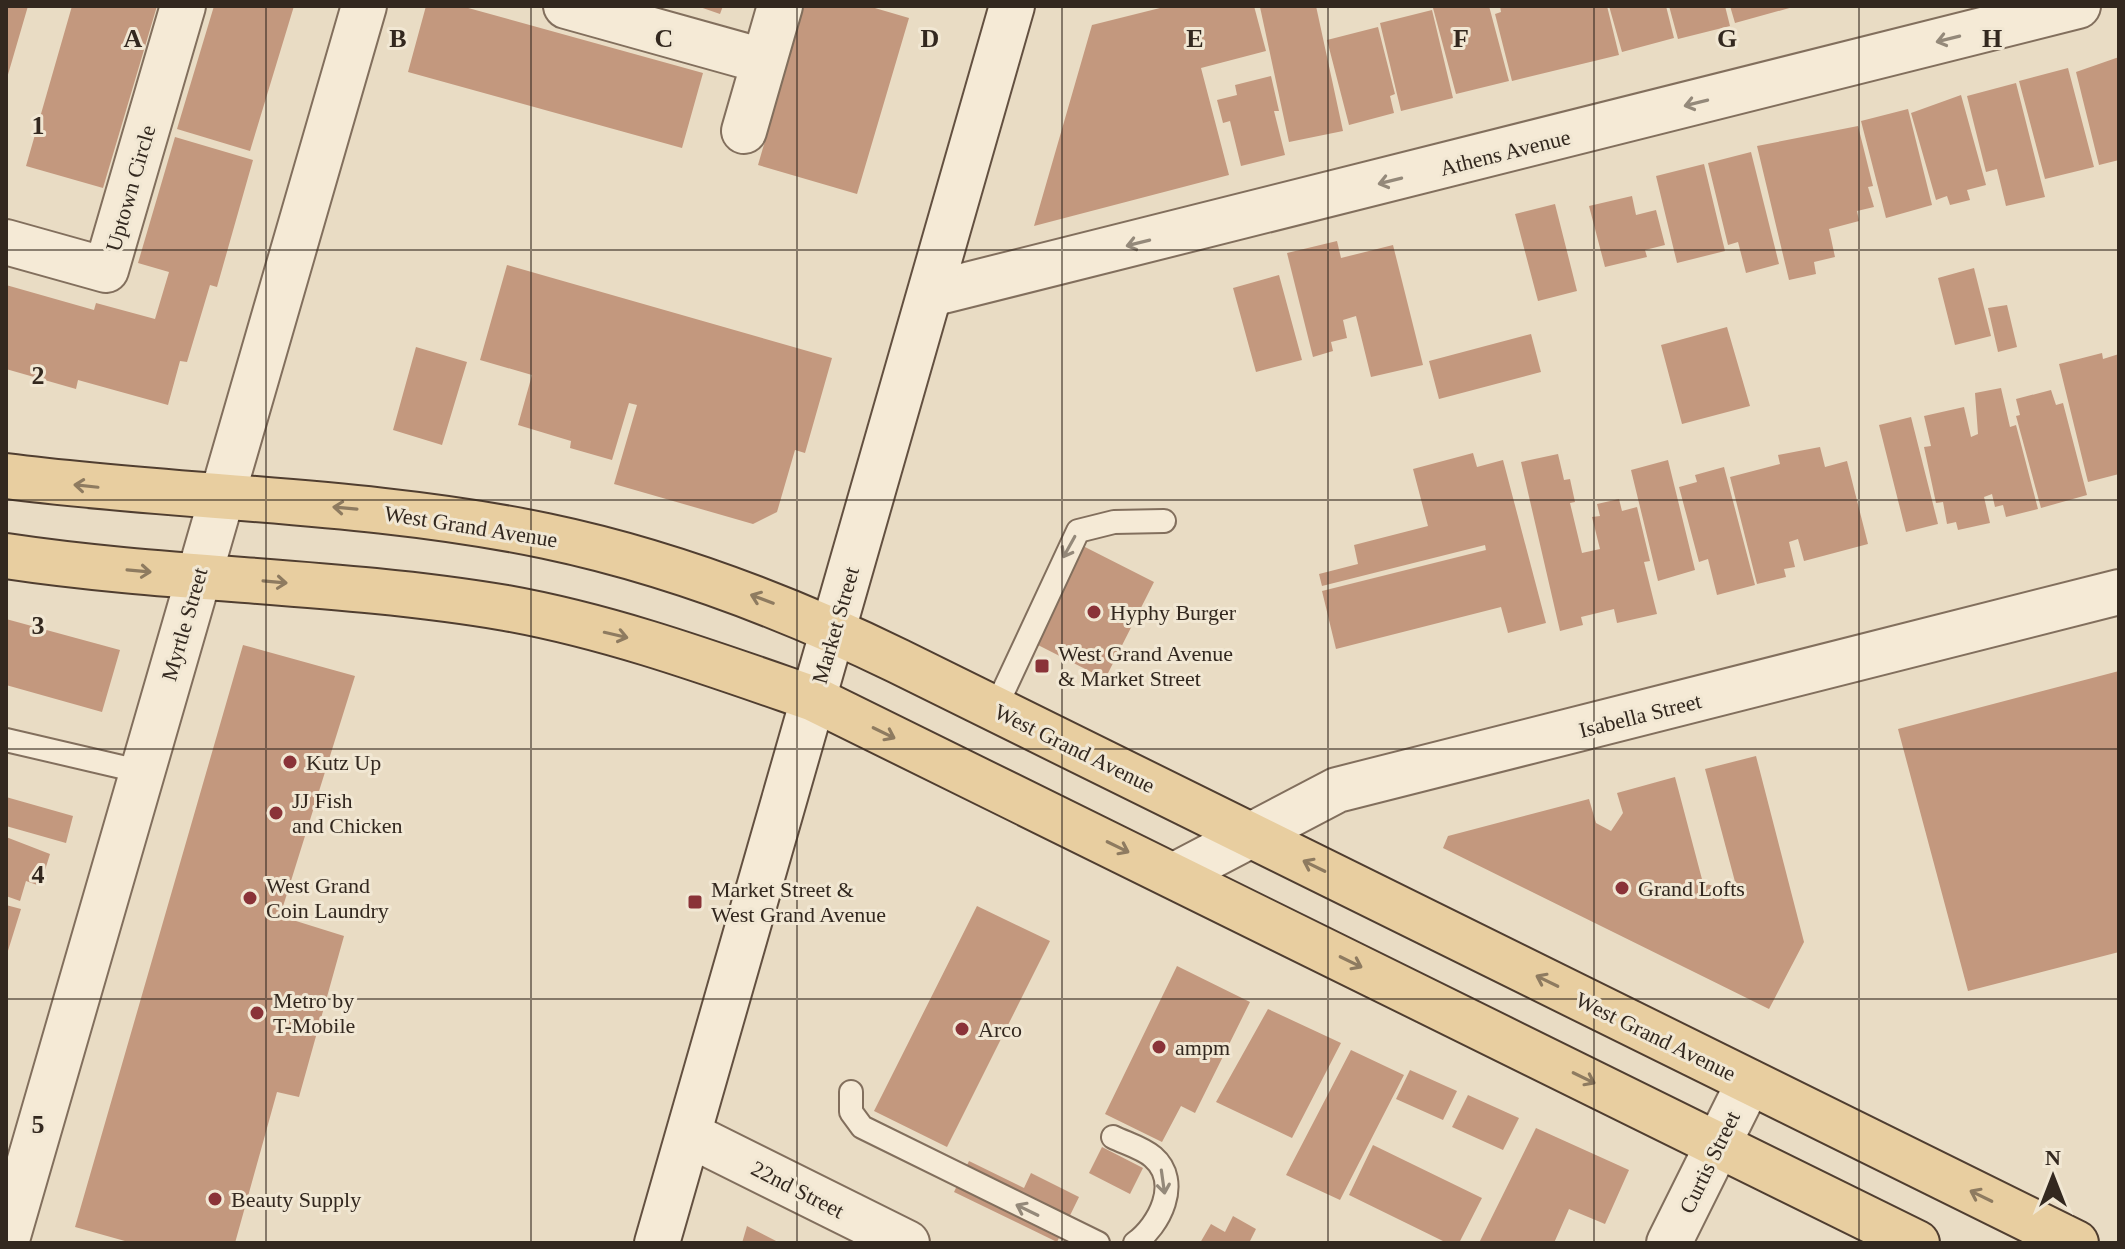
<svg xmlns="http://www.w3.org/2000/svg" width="2125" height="1249" font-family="Georgia,serif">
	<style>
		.building { fill: #c3987e }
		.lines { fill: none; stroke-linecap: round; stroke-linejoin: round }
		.lane-casing { stroke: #826f5d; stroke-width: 26 }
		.street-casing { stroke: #826f5d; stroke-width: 48 }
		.secondary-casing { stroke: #635040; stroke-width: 48 }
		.primary-casing { stroke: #503e30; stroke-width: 48 }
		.lane { stroke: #f5ead6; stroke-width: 22 }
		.street { stroke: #f5ead6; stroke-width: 44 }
		.secondary { stroke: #f5ead6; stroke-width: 44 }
		.primary { stroke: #e8cea0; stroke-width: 44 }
		.oneway { stroke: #94897a }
		.oneway2 { stroke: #8e7b60 }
		.grid { fill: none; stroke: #33281f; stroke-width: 2; stroke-opacity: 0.55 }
		.poi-dot { fill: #8a3338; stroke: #f1e7d3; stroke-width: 3 }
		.labels { text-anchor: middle; stroke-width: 6; stroke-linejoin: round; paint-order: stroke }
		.street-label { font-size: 22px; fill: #33281f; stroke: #f1e7d3 }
		.poi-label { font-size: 22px; fill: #33281f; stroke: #f1e7d3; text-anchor: start }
		.grid-label { font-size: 26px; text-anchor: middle; font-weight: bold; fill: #33281f; stroke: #f1e7d3; stroke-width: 6; stroke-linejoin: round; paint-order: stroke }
	</style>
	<rect width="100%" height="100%" fill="#e9dcc4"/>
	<path class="building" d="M6,6H28L7,78H6Z
		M72,6H157L103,188L26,166Z
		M214,6H294L250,151L177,129Z
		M426,6H461L703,73L682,148L408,72Z
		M697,6H723L720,14Z
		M804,6H868L909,18L857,194L758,165Z
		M1168,6H1254L1266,51L1201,68L1229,175L1034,226L1092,25Z
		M1316,6L1343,131L1289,142L1260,7Z
		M1440,6H1489L1509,81L1456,94L1433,8Z
		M1500,6H1607L1619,55L1512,81L1495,14L1501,12Z
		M1609,6H1666L1674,38L1622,52Z
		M1669,6H1725L1730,26L1678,39Z
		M1730,6H1793V7L1735,23Z
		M1432,10L1453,98L1401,111L1380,23Z
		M1378,27L1395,94L1390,96L1394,113L1349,125L1327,40Z
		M2119,57V160L2099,165L2076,72Z
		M2068,68L2094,167L2045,179L2019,81Z
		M1271,76L1279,111H1274L1285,155L1241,166L1230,121L1223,123L1217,100L1237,95L1235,85Z
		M2016,83L2045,197L2006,206L1997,169L1986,172L1967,96Z
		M1961,95L1986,185L1967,190L1970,200L1950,205L1947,196L1936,200L1911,113Z
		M1908,109L1932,205L1886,218L1861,121Z
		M1858,126L1873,186L1868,187L1874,207L1857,211L1859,221L1829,229L1835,257L1814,262L1816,274L1789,280L1757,146Z
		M175,137L253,160L217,287L210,285L187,362L180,361L168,405L78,380L76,389L6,369V285L94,310L96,303L155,319L169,272L138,263Z
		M1751,152L1779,264L1746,273L1738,242L1728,245L1708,163Z
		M1704,164L1725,251L1677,263L1656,176Z
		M1632,196L1636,215L1656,210L1665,245L1645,250L1647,257L1605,267L1589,206Z
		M1555,204L1577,291L1538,301L1515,214Z
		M1337,241L1341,258L1393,245L1423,365L1371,377L1356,316L1343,320L1347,338L1331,342L1333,351L1313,357L1287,253Z
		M507,265L832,358L805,453L795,450L777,512L753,524L614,484L637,405L629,403L612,460L570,448L571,441L518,425L532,375L480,360Z
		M1974,268L1991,336L1955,345L1938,278Z
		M1279,275L1302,360L1256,372L1233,288Z
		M2007,305L2017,347L1998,352L1988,308Z
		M1727,327L1750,406L1682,424L1661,345Z
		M1531,334L1541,372L1439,399L1429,361Z
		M416,347L467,362L442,445L393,430Z
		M2102,353L2103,359L2119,354V474L2088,482L2059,364Z
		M2001,388L2010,427L2016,425L2038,509L2006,517L2003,505L1995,507L1992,494L1984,497L1990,523L1958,530L1956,522L1947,524L1943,502L1936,503L1924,447L1931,446L1924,416L1964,407L1971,437L1978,434L1975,393Z
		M2051,390L2056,405L2063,403L2087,495L2041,508L2016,416L2020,415L2016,399Z
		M1911,417L1938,524L1906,532L1879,425Z
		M1820,447L1825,467L1847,461L1868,544L1804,561L1798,539L1789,542L1795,567L1784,569L1786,577L1757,584L1730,477L1780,464L1778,455Z
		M1473,453L1477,467L1503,460L1546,623L1508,633L1501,607L1336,649L1322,591L1486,550L1485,545L1322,586L1319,574L1358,564L1354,545L1428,526L1413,469Z
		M1558,454L1564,480L1570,479L1575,502L1570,503L1582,553L1600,549L1592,517L1600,516L1597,504L1619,499L1622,511L1637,507L1650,561L1644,562L1657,614L1617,623L1614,609L1581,617L1583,625L1560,631L1521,462Z
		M1668,460L1695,570L1658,581L1631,470Z
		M1724,467L1755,585L1717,595L1708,559L1699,562L1679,487L1697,482L1695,475Z
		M1083,546L1154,582L1105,679L1034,643Z
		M6,619L120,650L102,712L6,685Z
		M243,645L355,676L280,916L344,936L299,1097L277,1092L235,1243H132L75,1227Z
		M2119,671V952L1968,991L1898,729Z
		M1756,756L1804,942L1769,1009L1443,848L1448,836L1589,799L1596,823L1611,831L1623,813L1617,793L1675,777L1703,883L1738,893L1705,769Z
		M6,797L73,816L66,843L6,826Z
		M6,837L50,854L40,886L26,881L20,901L6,896Z
		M6,905L21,909L7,954H6Z
		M977,906L1050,941L947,1147L874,1111Z
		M1177,966L1250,1002L1195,1113L1181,1106L1162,1142L1105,1114Z
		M1268,1009L1341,1043L1292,1138L1216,1102Z
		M1351,1050L1404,1075L1340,1200L1286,1175Z
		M1410,1070L1457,1091L1443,1120L1396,1099Z
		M1468,1095L1519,1118L1503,1150L1452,1127Z
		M1536,1128L1629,1170L1605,1224L1569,1209L1554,1243H1479Z
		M1373,1145L1482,1198L1459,1243H1447L1349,1195Z
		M1102,1147L1143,1168L1130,1194L1089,1173Z
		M969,1161L1024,1188L1031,1173L1079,1197L1057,1242L954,1192Z
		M1233,1216L1256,1229L1249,1243H1200L1211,1224L1225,1232Z
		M747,1226L780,1243H742Z"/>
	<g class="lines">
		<defs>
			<path id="lane" d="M995,709L1078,531L1114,522L1164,521
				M6,740L143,772
				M851,1092V1112L862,1127L1098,1243
				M1113,1137C1125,1143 1143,1148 1153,1157C1182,1182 1159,1226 1135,1243"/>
			<path id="street" d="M566,6L763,61
				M744,131L780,6
				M6,242L106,270L183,6
				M931,294L2078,6
				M1175,875L1337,790L2119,592
				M690,1135L907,1243
				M6,1243L364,6
				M1669,1243L1749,1082"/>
			<path id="secondary" d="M657,1243L1012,6"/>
			<path id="primary" d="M6,476C185,499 369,499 546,536C670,562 785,606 898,661L2076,1243
				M6,556C172,581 341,580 506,608C612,627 713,664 814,699L1917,1243"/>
		</defs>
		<use href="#lane" class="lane-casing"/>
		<use href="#street" class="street-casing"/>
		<use href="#secondary" class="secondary-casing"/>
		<use href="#primary" class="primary-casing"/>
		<use href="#lane" class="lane"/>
		<use href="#street" class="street"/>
		<use href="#secondary" class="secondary"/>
		<use href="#primary" class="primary"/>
	</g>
	<defs><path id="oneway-shaft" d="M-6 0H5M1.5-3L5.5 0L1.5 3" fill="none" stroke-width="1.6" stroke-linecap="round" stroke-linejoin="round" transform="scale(2)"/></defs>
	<g class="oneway">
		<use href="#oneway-shaft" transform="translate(1948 39) rotate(166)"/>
		<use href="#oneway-shaft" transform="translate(1696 103) rotate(166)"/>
		<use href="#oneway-shaft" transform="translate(1390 181) rotate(166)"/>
		<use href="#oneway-shaft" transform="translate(1138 243) rotate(166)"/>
		<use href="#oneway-shaft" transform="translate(1069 547) rotate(119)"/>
		<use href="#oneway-shaft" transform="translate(1163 1182) rotate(82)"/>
		<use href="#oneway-shaft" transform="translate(1027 1210) rotate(-154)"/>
	</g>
	<g class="oneway2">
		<use href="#oneway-shaft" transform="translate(86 486) rotate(-174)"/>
		<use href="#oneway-shaft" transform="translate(345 508) rotate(-175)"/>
		<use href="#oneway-shaft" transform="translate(139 571) rotate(5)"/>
		<use href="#oneway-shaft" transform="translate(275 582) rotate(5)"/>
		<use href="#oneway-shaft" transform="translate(762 599) rotate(-159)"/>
		<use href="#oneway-shaft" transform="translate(616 635) rotate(13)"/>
		<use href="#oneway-shaft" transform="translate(884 733) rotate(26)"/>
		<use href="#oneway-shaft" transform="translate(1118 847) rotate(26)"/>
		<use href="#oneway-shaft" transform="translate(1314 866) rotate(-154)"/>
		<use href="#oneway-shaft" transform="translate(1351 962) rotate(26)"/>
		<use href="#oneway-shaft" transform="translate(1547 981) rotate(-154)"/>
		<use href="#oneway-shaft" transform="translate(1584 1078) rotate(26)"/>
		<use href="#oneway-shaft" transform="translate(1981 1196) rotate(-154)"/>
	</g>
	<path class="grid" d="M266,6V1243M531,6V1243M797,6V1243M1062,6V1243M1328,6V1243M1594,6V1243M1859,6V1243M6,250H2119M6,500H2119M6,749H2119M6,999H2119"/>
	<g class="poi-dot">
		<circle cx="1094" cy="612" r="8"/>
		<rect x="1034" y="658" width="16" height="16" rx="4"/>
		<circle cx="290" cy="762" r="8"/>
		<circle cx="276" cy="813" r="8"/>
		<circle cx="1622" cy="888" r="8"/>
		<circle cx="250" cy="898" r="8"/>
		<rect x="687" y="894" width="16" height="16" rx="4"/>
		<circle cx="257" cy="1013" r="8"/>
		<circle cx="962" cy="1029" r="8"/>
		<circle cx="1159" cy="1047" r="8"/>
		<circle cx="215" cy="1199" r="8"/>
	</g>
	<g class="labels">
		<g class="street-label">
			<text transform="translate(1505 152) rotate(-14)" y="8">Athens Avenue</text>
			<text transform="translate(130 188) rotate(-74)" y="8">Uptown Circle</text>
			<text transform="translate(471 526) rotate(9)" y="8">West Grand Avenue</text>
			<text transform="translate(184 624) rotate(-74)" y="8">Myrtle Street</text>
			<text transform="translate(835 625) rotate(-74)" y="8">Market Street</text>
			<text transform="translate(1640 715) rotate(-14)" y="8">Isabella Street</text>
			<text transform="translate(1075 748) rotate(26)" y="8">West Grand Avenue</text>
			<text transform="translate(1656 1036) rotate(26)" y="8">West Grand Avenue</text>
			<text transform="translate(1709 1162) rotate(-64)" y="8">Curtis Street</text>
			<text transform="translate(798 1189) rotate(27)" y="8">22nd Street</text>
		</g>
		<g class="poi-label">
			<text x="1110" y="620">Hyphy Burger</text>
			<text x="1058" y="661">West Grand Avenue<tspan x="1058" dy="25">&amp; Market Street</tspan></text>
			<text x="306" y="770">Kutz Up</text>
			<text x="292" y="808">JJ Fish<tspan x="292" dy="25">and Chicken</tspan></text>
			<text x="266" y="893">West Grand<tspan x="266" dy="25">Coin Laundry</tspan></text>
			<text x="1638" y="896">Grand Lofts</text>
			<text x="711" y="897">Market Street &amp;<tspan x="711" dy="25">West Grand Avenue</tspan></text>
			<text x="273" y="1008">Metro by<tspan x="273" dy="25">T-Mobile</tspan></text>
			<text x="978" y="1037">Arco</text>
			<text x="1175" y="1055">ampm</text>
			<text x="231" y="1207">Beauty Supply</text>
		</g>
	</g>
	<g class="grid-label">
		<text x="133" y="47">A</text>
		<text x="398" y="47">B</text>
		<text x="664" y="47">C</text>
		<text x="930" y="47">D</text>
		<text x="1195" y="47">E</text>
		<text x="1461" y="47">F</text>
		<text x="1727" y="47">G</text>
		<text x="1992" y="47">H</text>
		<text x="38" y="134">1</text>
		<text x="38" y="384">2</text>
		<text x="38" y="634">3</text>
		<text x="38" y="883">4</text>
		<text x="38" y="1133">5</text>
	</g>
	<rect width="2125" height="1249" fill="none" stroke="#33281f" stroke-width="16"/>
	<g transform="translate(2053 1177)" stroke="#f1e7d3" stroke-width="6" paint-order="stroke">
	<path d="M0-6L14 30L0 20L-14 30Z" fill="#33281f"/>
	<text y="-12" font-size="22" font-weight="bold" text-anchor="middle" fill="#33281f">N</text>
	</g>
</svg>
